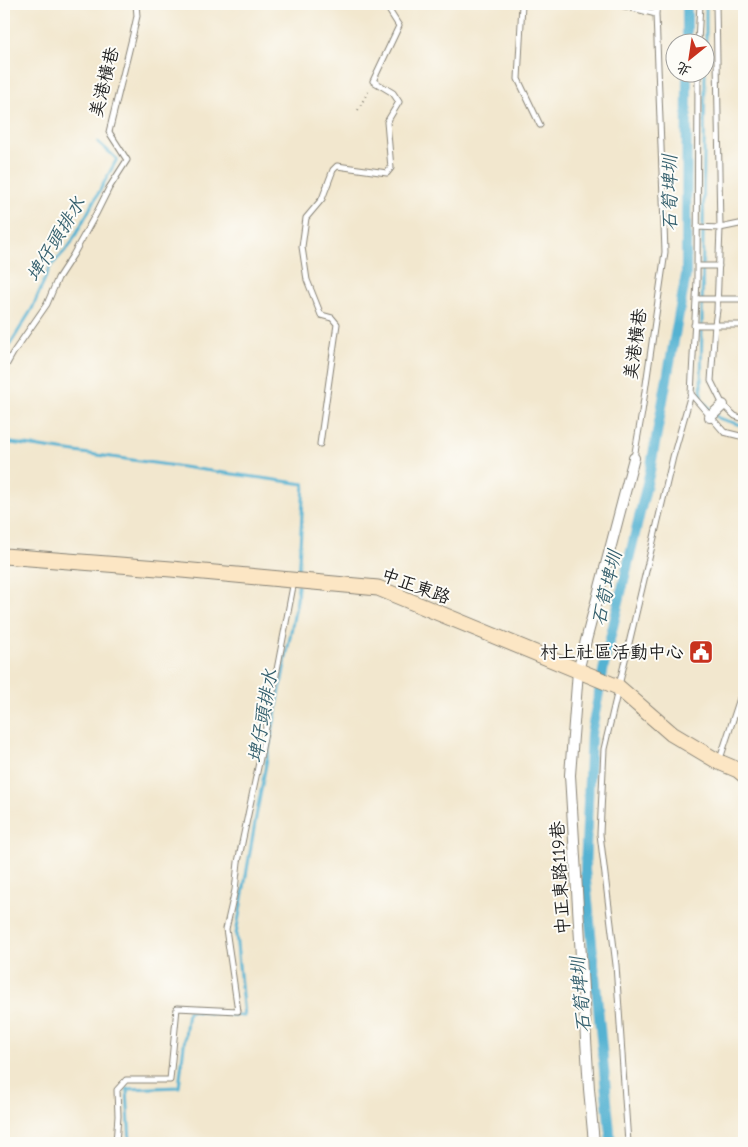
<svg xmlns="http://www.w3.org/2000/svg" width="748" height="1147" font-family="'Comic Neue','LXGW WenKai TC',sans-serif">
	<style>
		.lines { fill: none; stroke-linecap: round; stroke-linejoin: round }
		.stream { stroke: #54b2d2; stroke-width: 3 }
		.canal { stroke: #54b2d2; stroke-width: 10 }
		.service-casing { stroke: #878275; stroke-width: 7 }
		.minor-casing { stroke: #878275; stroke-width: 12 }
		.secondary-casing { stroke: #878275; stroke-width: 17 }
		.path { stroke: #878275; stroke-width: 2; stroke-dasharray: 1 4; stroke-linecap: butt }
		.service { stroke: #fff; stroke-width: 5 }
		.minor { stroke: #fff; stroke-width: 10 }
		.secondary { stroke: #fce6c4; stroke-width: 15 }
		.labels { text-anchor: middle; stroke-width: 4; stroke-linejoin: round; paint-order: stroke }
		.street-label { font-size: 18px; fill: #1c1c1c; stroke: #fdfcf7 }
		.poi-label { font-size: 18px; fill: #1c1c1c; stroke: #fdfcf7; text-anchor: end }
		.water-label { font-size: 19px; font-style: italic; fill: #35606e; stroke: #fdfcf7 }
	</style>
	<rect width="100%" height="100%" fill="#fdfcf7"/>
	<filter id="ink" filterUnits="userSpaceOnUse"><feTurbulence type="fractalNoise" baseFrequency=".02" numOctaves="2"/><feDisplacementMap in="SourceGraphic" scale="10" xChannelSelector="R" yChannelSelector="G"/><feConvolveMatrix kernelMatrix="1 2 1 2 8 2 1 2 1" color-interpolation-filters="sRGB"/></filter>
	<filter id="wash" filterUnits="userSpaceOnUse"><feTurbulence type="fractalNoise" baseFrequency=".0096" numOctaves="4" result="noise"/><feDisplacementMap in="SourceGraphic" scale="20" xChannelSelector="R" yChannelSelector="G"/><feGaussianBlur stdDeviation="1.12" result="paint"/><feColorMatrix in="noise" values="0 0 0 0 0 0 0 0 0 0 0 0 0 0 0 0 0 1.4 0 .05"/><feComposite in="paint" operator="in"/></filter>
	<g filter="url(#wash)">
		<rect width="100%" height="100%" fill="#f2e7ce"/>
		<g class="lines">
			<path class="stream" d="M706,50V4
				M705,72L701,399L718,418L744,426
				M4,354L32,309L50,267L70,245L117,159L98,142
				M4,442L304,484L298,577
				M130,1143L127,1089L179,1087L188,1011L244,1016L236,934L256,817L297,600L298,586"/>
			<path class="canal" d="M687,42V4
				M611,1143L585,870L591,734L606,656L650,471L686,275L687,72"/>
		</g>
	</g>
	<g filter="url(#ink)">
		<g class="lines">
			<defs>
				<path id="service" d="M522,4L518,79L540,125
					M617,4L656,14
					M716,4L720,228L717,310L715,324L711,381L723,405L735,416L744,419
					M698,42L700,4
					M697,227L720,228L744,223
					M697,266H719
					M696,299H744
					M694,325H744
					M4,369L13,353L47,304L58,278L73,255L97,212L109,188L127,160L109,132L133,34L137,16L136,4
					M691,394L724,432L744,437
					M320,444L337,324L332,318L321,315L307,280L302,247L306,218L322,199L333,170L337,166L387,173L391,168L387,122L399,102L393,93L373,81L399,26L387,7L389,4
					M634,458L642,412L665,252L656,14L657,4
					M720,759L744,686
					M116,1143L118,1116L117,1090L126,1080H170L177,1008L238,1011L226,929L235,890L238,862L261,753L294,581
					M628,1143L616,965L600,834L604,749L673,457L691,394L697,280L698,72"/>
				<path id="minor" d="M710,417L723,405
					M594,1143L589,1089L570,775L578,671L634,458"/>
				<path id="secondary" d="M4,556L171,569L378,588L618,687L672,734L719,762L738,770L744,775"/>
			</defs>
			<use href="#service" class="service-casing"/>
			<use href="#minor" class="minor-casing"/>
			<use href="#secondary" class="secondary-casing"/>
			<path class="path" d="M358,110L370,88"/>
			<use href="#service" class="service"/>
			<use href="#minor" class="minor"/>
			<use href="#secondary" class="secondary"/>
		</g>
	</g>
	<defs>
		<symbol id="civic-square" viewBox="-11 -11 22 22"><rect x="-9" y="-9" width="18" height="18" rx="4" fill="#c8321e" stroke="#fdfcf7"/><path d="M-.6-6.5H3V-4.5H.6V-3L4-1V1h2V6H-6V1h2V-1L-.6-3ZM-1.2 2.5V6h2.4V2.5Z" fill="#fff"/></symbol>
	</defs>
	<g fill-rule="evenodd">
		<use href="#civic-square" x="687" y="638" width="28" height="28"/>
	</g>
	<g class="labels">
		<g class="street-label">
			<text transform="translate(104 82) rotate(-76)" y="6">美港橫巷</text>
			<text transform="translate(635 344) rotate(-82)" y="6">美港橫巷</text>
			<text transform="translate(416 586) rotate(20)" y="6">中正東路</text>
			<text transform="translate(560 878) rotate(-93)" y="6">中正東路119巷</text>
		</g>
		<g class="poi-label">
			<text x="684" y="658">村上社區活動中心</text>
		</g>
		<g class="water-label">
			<text transform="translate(669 193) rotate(-90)" y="7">石筍埤圳</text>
			<text transform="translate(55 239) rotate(-59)" y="7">埤仔頭排水</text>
			<text transform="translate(606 588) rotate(-77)" y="7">石筍埤圳</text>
			<text transform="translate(262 716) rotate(-80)" y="7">埤仔頭排水</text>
			<text transform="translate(580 995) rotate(-95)" y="7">石筍埤圳</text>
		</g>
	</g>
	<rect width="748" height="1147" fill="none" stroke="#fdfcf7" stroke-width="20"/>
	<g transform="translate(690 58) rotate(210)"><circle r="24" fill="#fdfcf7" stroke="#a3a29f"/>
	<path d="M0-4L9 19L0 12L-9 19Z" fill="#c8321e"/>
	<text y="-8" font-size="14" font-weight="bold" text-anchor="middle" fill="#1c1c1c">北</text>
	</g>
</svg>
